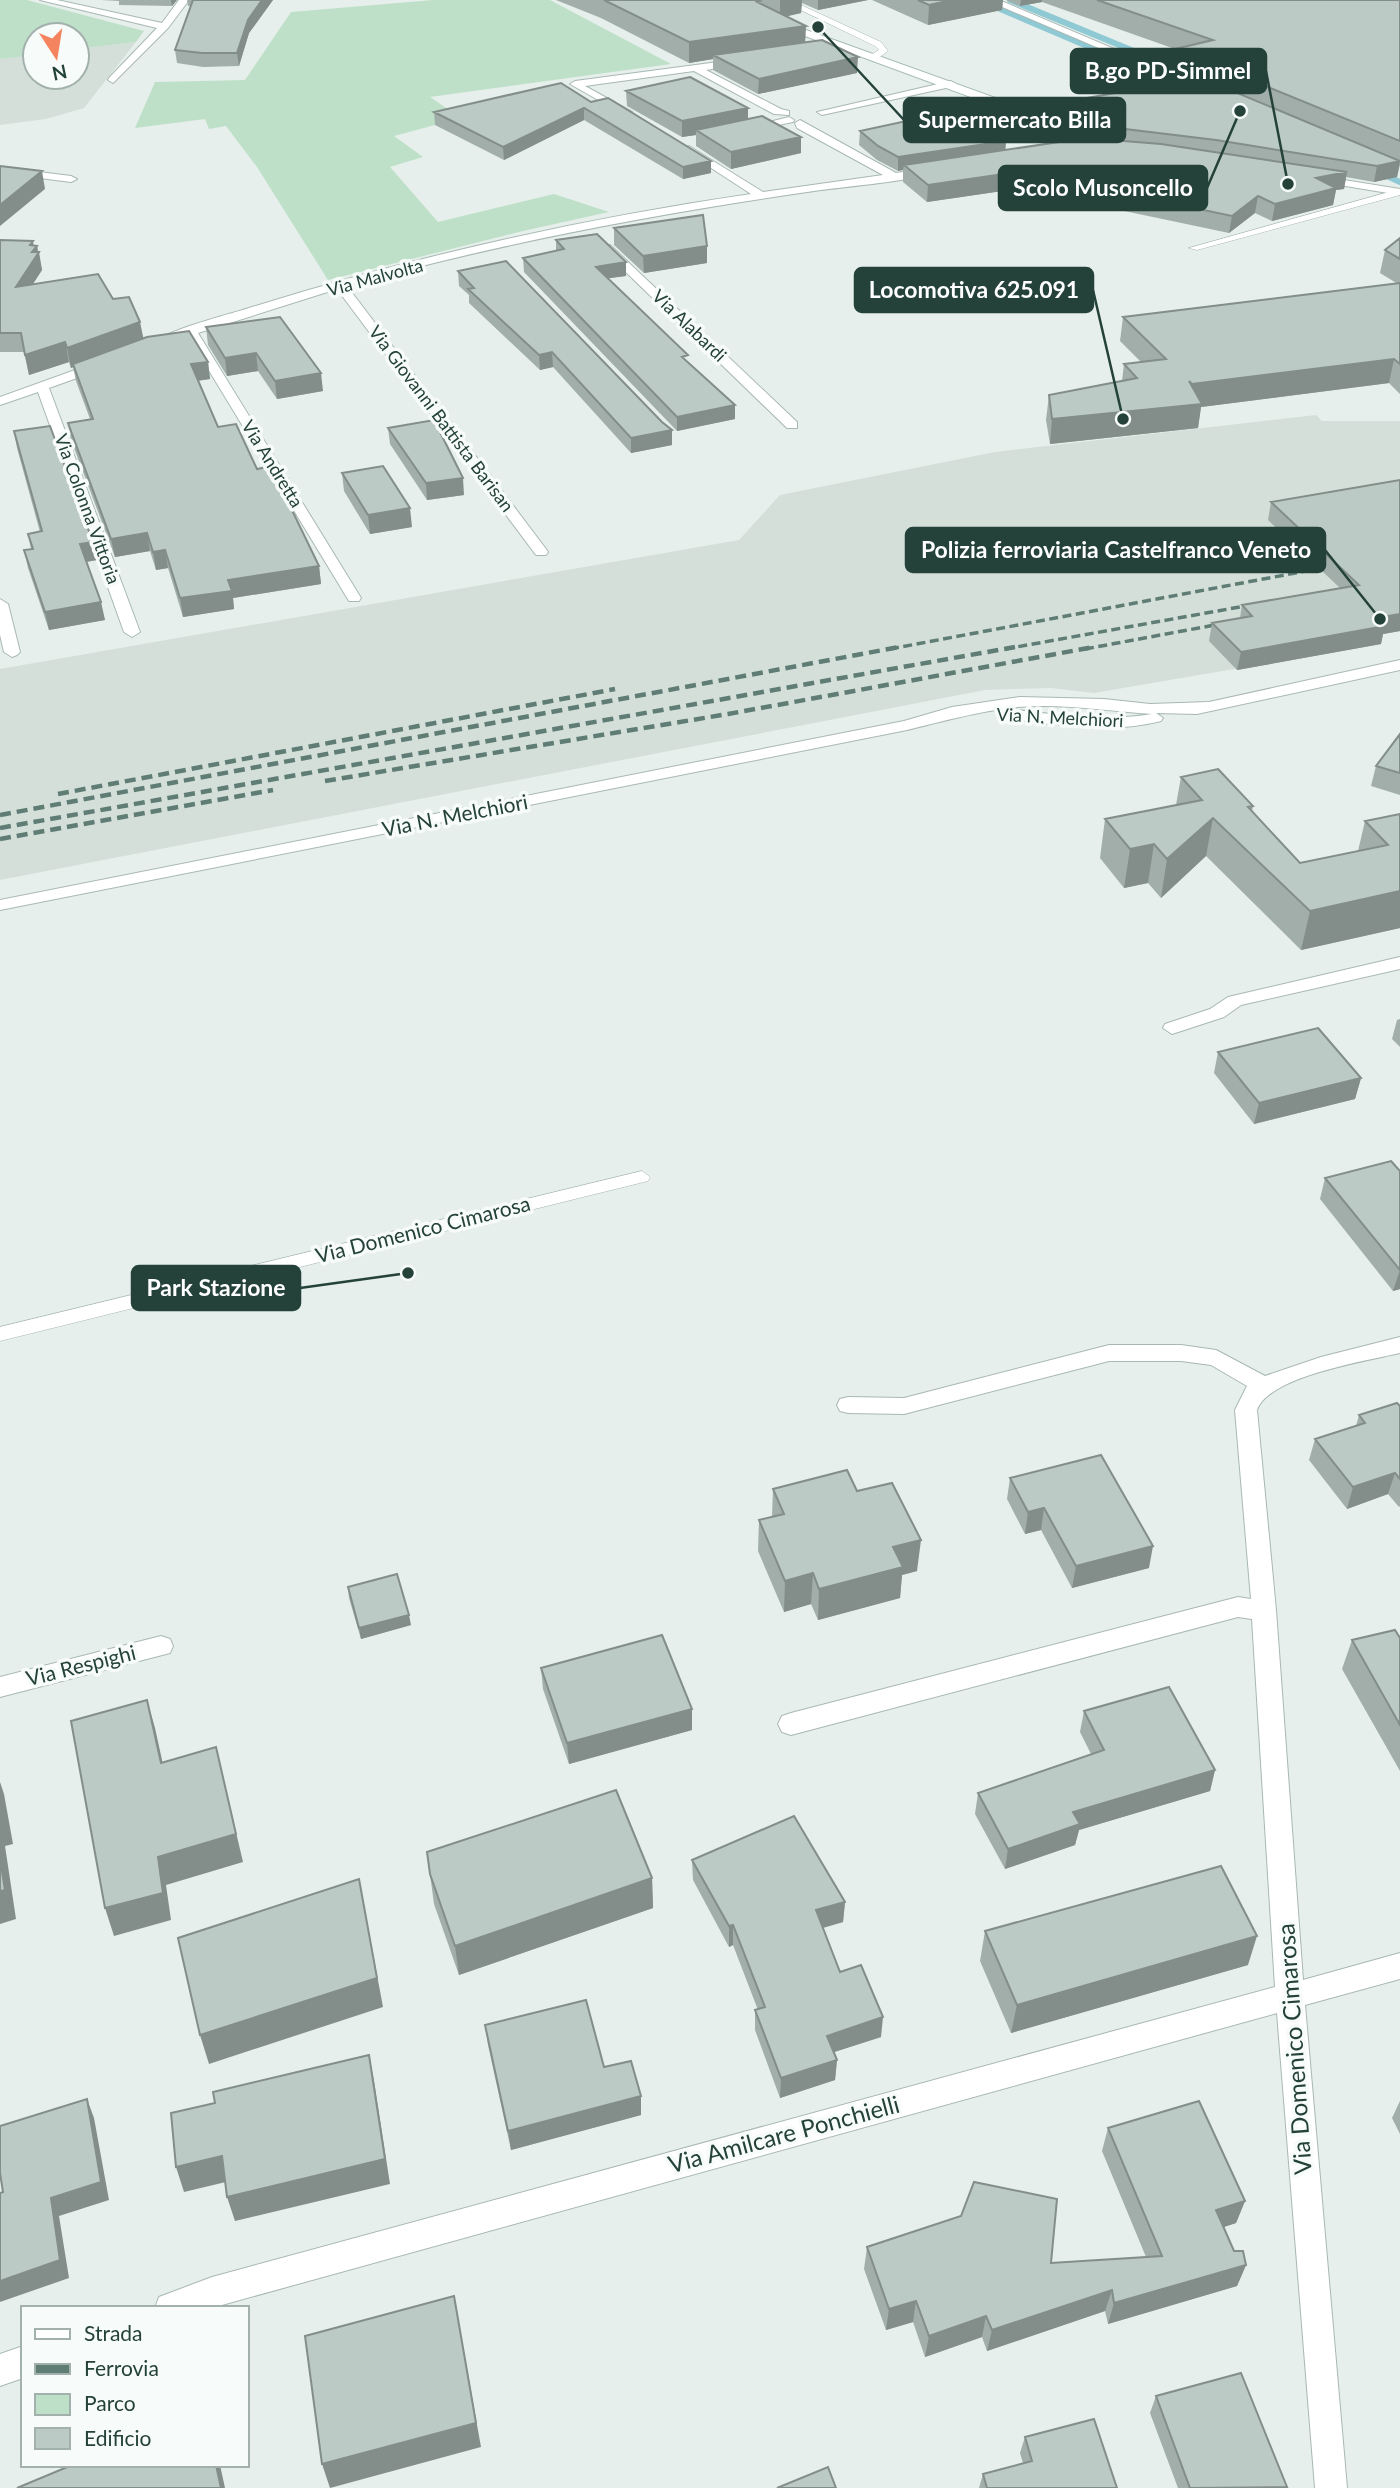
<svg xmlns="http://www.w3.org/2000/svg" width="1400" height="2488" font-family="Lato,sans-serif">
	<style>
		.built { fill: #d4dfda }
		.green { fill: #bfe0c8 }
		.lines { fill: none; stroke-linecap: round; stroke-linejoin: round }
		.stream { stroke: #8ec9d4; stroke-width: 6 }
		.service-casing { stroke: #a8b8b2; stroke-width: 1 }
		.minor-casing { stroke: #a8b8b2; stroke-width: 2 }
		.tertiary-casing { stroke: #a8b8b2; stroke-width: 2 }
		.secondary-casing { stroke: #a4bbb3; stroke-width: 2 }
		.service { fill: #fff; fill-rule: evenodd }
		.minor { fill: #fff; fill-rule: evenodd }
		.tertiary { fill: #fff; fill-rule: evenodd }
		.secondary { fill: #fff; fill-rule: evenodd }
		.rail-far1 { stroke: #5f7d75; stroke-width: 3.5; stroke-dasharray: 9 4.5; stroke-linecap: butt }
		.rail { stroke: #5f7d75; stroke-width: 4.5; stroke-dasharray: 11 6; stroke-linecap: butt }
		.wall { fill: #a1aea9 }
		.shaded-wall { fill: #838d89 }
		.building { fill: #bbcac4; stroke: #838d89; stroke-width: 2 }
		.labels { text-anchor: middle; stroke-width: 7; stroke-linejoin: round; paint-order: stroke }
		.far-street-label { font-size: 18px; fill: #24423a; stroke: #f7fbf9 }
		.street-label { font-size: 21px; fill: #24423a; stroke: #f7fbf9 }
		.near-street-label { font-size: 24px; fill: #24423a; stroke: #f7fbf9 }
		.leader { fill: none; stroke: #24423a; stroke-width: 2.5 }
		.callout-dot { fill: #24423a; stroke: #f7fbf9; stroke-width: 2.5 }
		.callout { fill: #24423a; stroke: #24423a; stroke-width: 2.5 }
		.callout-label { font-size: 23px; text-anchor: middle; font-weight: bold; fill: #fff }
	</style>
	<rect width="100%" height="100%" fill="#e6efeb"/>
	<path class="built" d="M136,42L84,108L46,119L0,125V59L35,54V77H77V49Z
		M1316,415L1322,421H1400V631L1373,636L1381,644L1094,693L1051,688L985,690L0,880V669L739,540L780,495L995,452Z"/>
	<path class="green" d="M0,0H27L144,31L136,42L77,49V35H35V55L0,59Z
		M433,0H550L671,64L430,97L461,118L394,136L423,157L390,167L438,222L554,194L609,212L523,231L328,280L257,167L226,126L209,129L205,119L135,128L155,82L245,80L291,12Z"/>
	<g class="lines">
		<path class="stream" d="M979,0L1153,74
			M1010,0L1170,66
			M1378,172L1400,182"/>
		<defs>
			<path id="service" d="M780,0H790L881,42L888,51L877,59H871V55L879,50L875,46Z
				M1400,189V195L1197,250L1189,248Z
				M642,1171L650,1177L648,1181L0,1341V1327Z"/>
			<path id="minor" d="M40,0H57L162,23L179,0H189L168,28L113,83L108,80L109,78L157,28Z
				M986,0H999L1171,73L1162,75Z
				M741,59L746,62L745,64L706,70L781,109L789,111V115L774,114L694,71L585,86L632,112L633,114L628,117L570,84L575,81Z
				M951,81L956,84L955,86L822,115L817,112Z
				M789,117L794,120L793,122L750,131L745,128Z
				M800,120L896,173L930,168L935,171C924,180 842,187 821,190C662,213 502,242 347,286L546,549L548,552L546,555H536L337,289L198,333L361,598L359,601H349L188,336L163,345L157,341C171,329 226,315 246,309C411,257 580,219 751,194L685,151L684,149L689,146L763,192L883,175L797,128L795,123Z
				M0,167L71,176L77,179L71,182L0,173Z
				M602,245H610L797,422V428H787L602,249Z
				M100,361L105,362V368L49,388L140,632L132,637L124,632L38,392L0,405V397Z
				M0,599L8,604L20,652L17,655L12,657L4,652L0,635Z
				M1400,957V969L1241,1005L1224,1017L1172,1034L1163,1028L1165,1024L1210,1009L1228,997Z
				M1400,1337V1353C1366,1361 1269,1376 1257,1410L1276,1610L1303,1980L1400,1953V1979L1305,2005L1347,2488H1315L1277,2013L211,2308H155L159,2297L212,2277L1275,1987L1252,1619L1238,1617L791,1735L782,1732L778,1724L782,1716L791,1713L1238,1597L1251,1599L1235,1410L1247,1386L1211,1365L1181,1361H1109L904,1414L848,1413L840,1411L837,1405L840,1399L848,1397L904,1398L1109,1345H1181L1216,1350L1265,1376L1321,1357Z
				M161,1636L170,1639L173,1646L170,1653L0,1697V1677Z
				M23,2346V2378L0,2386V2354Z"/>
			<path id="tertiary" d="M1091,131L1143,147L1138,150L1112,143V147C1094,154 1073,157 1060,140L1069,134ZM1081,137L1100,139L1102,144L1085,146L1071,141Z
				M1319,176L1400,189V195L1315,181L1313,179Z
				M1400,660V670L1197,714L1156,713L1163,718L1161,721C1111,734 1059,725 1009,719L1001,714L1009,709C1057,715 1104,722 1152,714C1108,711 1062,703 1018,707C979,711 944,721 907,730L0,910V900L904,721L952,707L1020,697L1104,699L1150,704L1209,702Z"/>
			<path id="secondary" d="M775,21H781L1096,134L1091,137L1041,123L775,25Z"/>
		</defs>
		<use href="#service" class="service-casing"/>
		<use href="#minor" class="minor-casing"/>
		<use href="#tertiary" class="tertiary-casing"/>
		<use href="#secondary" class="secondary-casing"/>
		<use href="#service" class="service"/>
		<use href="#minor" class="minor"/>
		<use href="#tertiary" class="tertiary"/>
		<use href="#secondary" class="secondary"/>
		<path class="rail-far1" d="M890,649L1338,565
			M1005,649L1262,603
			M1085,649L1231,622"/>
		<path class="rail" d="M325,781L728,714L1094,647
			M58,794L615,689
			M0,815L899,647
			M0,828L1015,647
			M0,839L273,790"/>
	</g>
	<path class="wall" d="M101,0H177L172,6L119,5V1Z
		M187,0H273L249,33L239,66L203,67L177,63L175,50L191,6H188Z
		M556,0H868L818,10L802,3L801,13L786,16L805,42L857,73L758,94L713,70V59L689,63L601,18Z
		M872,0H1003L1002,10L928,25Z
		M1006,0H1400V165L1397,177L1374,182L1346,177L1344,189L1336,190L1333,205L1272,221L1255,213L1229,233L1053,196L1029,199L1016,189L927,202L903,182V170L898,171L877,160L859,145L860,131L1006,141L1005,150L1114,140L1111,134L1075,124L1076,108L1114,93L1115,81L1136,77L1138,63L1173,66L1175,49L1042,2L1020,6Z
		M626,91L748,119L801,137V153L731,169L696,146V135L682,137L627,106Z
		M591,102L711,161V173L683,179L584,120L504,160L435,125L434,112Z
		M614,228L707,246V263L644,273L614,245Z
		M1400,238V394L1389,383L1201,407L1198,428L1050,444L1046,420L1049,395L1122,381L1124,364L1141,362L1120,341L1123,317L1398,284L1380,273L1385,250Z
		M0,240L37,246L42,270L33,284L113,299L143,338L208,362L210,379L198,381L218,427L257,469L292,504L293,512L319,566L321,584L233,598L234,609L183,617L168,568L156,570L150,551L115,557L71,440L68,423L90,419L76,381L73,367L71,368L69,362L29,375L24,352H0Z
		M556,240L626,276L608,278L688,362L735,405V419L677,431L524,272L523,258L556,251Z
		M458,271L672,445L631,453L553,367L540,370L469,303V295L459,286Z
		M280,317L323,391L277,399L258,371L227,376L208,345L206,327Z
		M388,428L464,495L427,500L390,444Z
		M14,431L93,542L97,560L87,562L105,620L49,630L28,568L24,550L31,549L28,534L40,532L17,448Z
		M342,473L412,527L370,534L344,491Z
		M1400,480V631L1383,634L1381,644L1237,670L1209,641L1212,623L1240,618L1242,605L1340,588L1268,520L1271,502Z
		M1400,734V795L1371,786L1376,766Z
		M1181,777L1253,806L1252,812L1300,863L1358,851L1365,821L1400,814V928L1301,950L1206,856L1161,898L1148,883L1124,888L1100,858L1105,819L1176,805Z
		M1400,1019V1047L1392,1039L1397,1020Z
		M1218,1052L1361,1078L1355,1099L1254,1124L1214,1073Z
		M1400,1171V1289L1393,1291L1320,1199L1325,1178Z
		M1400,1406V1506L1399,1507L1388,1494L1347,1509L1309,1460L1315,1439L1356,1426L1359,1415Z
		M1010,1478L1149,1568L1072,1588L1041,1530L1025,1534L1007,1499Z
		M773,1489L857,1491L917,1571L902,1575L900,1598L818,1620L811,1604L784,1612L758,1551L759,1520L772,1517Z
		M348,1587L411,1625L361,1639L349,1598Z
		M1400,1638V1771L1342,1669L1352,1640Z
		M541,1668L692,1730L569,1764L543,1689Z
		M1084,1711L1215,1770L1210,1791L1079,1830L1075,1845L1005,1869L975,1814L978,1793L1091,1754L1080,1732Z
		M692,1860L845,1902L843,1922L823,1928L840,1972L881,2037L834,2052L837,2060L835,2080L780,2098L755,2030V2010H758L733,1945L729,1947L693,1880Z
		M430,1874L652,1878L653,1908L459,1975L434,1904Z
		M985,1931L1248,1965L1011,2033L980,1961Z
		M485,2025L641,2096V2115L511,2150L488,2045Z
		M1400,2101V2134L1392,2118Z
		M1108,2128L1245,2201L1236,2223L1224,2227L1234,2251L1246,2265L1237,2286L1108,2324L1105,2311L987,2351L982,2337L925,2357L913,2322L886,2330L864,2269L867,2247L1051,2263L1146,2257L1102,2151Z
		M1156,2396L1286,2488H1178L1150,2413Z
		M1025,2437L1117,2488H979L983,2474L1023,2463L1020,2453Z"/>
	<path class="shaded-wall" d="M171,0H177L172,6Z
		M262,0H273L249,33L239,66L237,53L248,20Z
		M780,0H802L801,13L780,18Z
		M818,0H868L818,10Z
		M952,0H1003L1002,10L928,25L929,5Z
		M1021,0H1042V2L1020,6Z
		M806,26L805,47L713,55V59L689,63V42Z
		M858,57L857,73L758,94L759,79Z
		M584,108V120L504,160L503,147Z
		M748,108V124L696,130V135L682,137V121Z
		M801,137V153L731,169V152Z
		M1006,141L1005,155L904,165L903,170L898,171V157Z
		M711,161V173L683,179V167Z
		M1400,161L1397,177L1374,182L1377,166Z
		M42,171L45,189L0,226V205Z
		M1017,172L1016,189L927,202L928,185Z
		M1347,172L1344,189L1336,190L1333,205L1272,221L1275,204L1316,178Z
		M1055,179L1053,196L1029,199L1031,182Z
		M1258,196L1255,213L1229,233L1232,216Z
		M33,241L34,249L37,246L38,253L39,252L42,270L19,305L16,287L30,245Z
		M707,246V263L644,273L643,256Z
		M626,262V276L596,280V267Z
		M140,322L144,341L71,368L67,348Z
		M65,342L69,362L29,375L25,355Z
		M552,352L553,367L540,370L539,355Z
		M256,353L258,371L227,376L225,358Z
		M1394,359L1389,383L1201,407L1198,428L1050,444L1052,419L1189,405L1192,384Z
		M208,362L210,379L194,381L191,364Z
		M321,373L323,391L277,399L275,381Z
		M735,405V419L677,431V417Z
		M672,430V445L631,453V438Z
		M463,478L464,495L427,500L426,483Z
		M410,508L412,527L370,534L368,515Z
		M147,533L150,551L115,557L111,539Z
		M93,542L97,560L84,562L80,544Z
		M165,550L168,568L156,570L153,552Z
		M319,566L321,584L233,598L234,609L183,617L180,598L228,580Z
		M101,602L105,620L49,630L45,612Z
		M1400,614V631L1383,634L1381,644L1237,670L1241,652L1377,618Z
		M1213,818L1206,856L1161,898L1167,859Z
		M1154,844L1148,883L1124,888L1130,849Z
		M1400,891V928L1301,950L1310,911Z
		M1361,1078L1355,1099L1254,1124L1259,1103Z
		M1400,1270V1289L1393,1291Z
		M1395,1473L1388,1494L1347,1509L1353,1487Z
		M1044,1508L1041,1530L1025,1534L1028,1512Z
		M921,1540L917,1571L902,1575L900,1598L818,1620L819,1589L893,1547Z
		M1153,1546L1149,1568L1072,1588L1076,1566Z
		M813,1573L811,1604L784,1612L785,1581Z
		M409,1615L411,1625L361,1639L359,1628Z
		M147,1700L155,1728L169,1792L161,1763Z
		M692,1709V1730L569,1764L567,1743Z
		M216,1747L243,1862L166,1885L171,1920L114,1936L105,1908L158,1857Z
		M1215,1770L1210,1791L1079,1830L1075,1845L1005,1869L1008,1849L1073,1812Z
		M0,1782L4,1794L13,1844L5,1846L16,1919L0,1924Z
		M652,1878L653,1908L459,1975L455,1946Z
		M359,1879L383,2007L209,2064L200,2035Z
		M845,1902L843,1922L815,1930L816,1910Z
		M733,1925V1945L729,1947V1926Z
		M1257,1936L1248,1965L1011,2033L1017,2005Z
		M883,2017L881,2037L825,2055L827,2036Z
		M369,2055L374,2081L390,2184L235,2221L227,2197Z
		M837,2060L835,2080L780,2098L781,2078Z
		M641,2096V2115L511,2150L508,2131Z
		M87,2099L94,2118L109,2200L59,2216L69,2278L0,2302V2281L51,2198Z
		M222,2156L230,2181L184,2192L176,2167Z
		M1245,2201L1236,2223L1208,2232L1216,2210Z
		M1246,2265L1237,2286L1108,2324L1114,2303Z
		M1112,2290L1105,2311L987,2351L992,2330Z
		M454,2296L481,2447L330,2488L322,2464Z
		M916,2301L913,2322L886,2330L889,2309Z
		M986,2316L982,2337L925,2357L929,2336Z
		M216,2465H220L225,2488H221Z"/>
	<path class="building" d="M193,0H262L248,20L237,53H202L175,50Z
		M604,0H757L760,1L757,2L806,26L689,42Z
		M918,0H952L929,5Z
		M1097,0H1400V141L1175,49L1213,40Z
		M822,40L858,57L759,79L713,55Z
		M1156,59L1400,161L1377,166L1216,140L1117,128L1113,119L1076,108L1087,98L1132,90L1115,81L1158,73L1138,63Z
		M690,77L748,108L682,121L626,91Z
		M561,83L591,102L608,98L711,161L683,167L584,108L503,147L434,112Z
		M948,112L1006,141L898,157L878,146L860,131Z
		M762,116L801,137L731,152L696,130Z
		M1086,138L1161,144L1347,172L1316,178L1336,188L1275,204L1258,196L1232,216L1055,179L1031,182L1017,172L928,185L904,165Z
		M0,166L42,171L0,205Z
		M703,215L707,246L643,256L614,228Z
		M597,234L626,262L596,267L688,355L682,357L735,405L677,417L523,258L564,249L556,240Z
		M1400,238V259L1385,250Z
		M0,240L33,241L30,245L37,246L32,252H39L16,287L98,274L113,299L129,297L140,322L67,348L65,342L25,355L21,333H0Z
		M506,261L662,422L672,430L631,438L552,352L539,355L468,289L474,288L458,271Z
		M1400,283V364L1394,359L1192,384L1189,381L1202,404L1052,419L1049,395L1137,378L1124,364L1166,359L1123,317Z
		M280,317L321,373L275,381L256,353L225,358L206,327Z
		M189,331L208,362L191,364L218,427L236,424L257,469L272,466L292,504H289L319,566L228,580L232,591L180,598L165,550L153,552L147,533L111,539L68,423L93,419L73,364L147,337Z
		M434,420L463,478L426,483L388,428Z
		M50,426L93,542L80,544L101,602L45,612L24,550L33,549L28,534L42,531L14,431Z
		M383,466L410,508L368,515L342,473Z
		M1400,480V614L1377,618L1385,626L1241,652L1212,623L1252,616L1242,605L1359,585L1271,502Z
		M1400,734V773L1376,766Z
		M1218,769L1253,806L1248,807L1300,863L1388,845L1365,821L1400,814V891L1310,911L1213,818L1167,859L1154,844L1130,849L1105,819L1202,800L1181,777Z
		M1318,1028L1361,1078L1259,1103L1218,1052Z
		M1391,1161L1400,1171V1270L1325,1178Z
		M1397,1403L1400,1406V1479L1395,1473L1353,1487L1315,1439L1365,1423L1359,1415Z
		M1101,1455L1153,1546L1076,1566L1044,1508L1028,1512L1010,1478Z
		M847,1470L857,1491L892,1483L921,1540L893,1547L903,1567L819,1589L813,1573L785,1581L759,1520L784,1514L773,1489Z
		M397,1574L409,1615L359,1628L348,1587Z
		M1395,1630L1400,1638V1725L1352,1640Z
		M662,1635L692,1709L567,1743L541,1668Z
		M1169,1687L1215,1770L1073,1812L1080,1824L1008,1849L978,1793L1104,1750L1084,1711Z
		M147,1700L161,1763L216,1747L236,1834L158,1857L163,1893L105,1908L71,1721Z
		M616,1790L652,1878L455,1946L430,1874L427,1852Z
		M794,1816L845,1902L816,1910L840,1972L861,1965L883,2017L827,2036L837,2060L781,2078L755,2010L765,2007L733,1925L729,1926L692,1860Z
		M0,1859L5,1890L0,1891Z
		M1221,1866L1257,1936L1017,2005L985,1931Z
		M359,1879L377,1978L200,2035L178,1938Z
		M586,2000L604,2067L631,2061L641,2096L508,2131L485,2025Z
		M369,2055L385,2159L227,2197L222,2156L176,2167L171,2113L215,2103L213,2092Z
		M87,2099L101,2182L51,2198L60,2260L0,2281V2193L3,2192L0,2173V2126Z
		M1199,2101L1245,2201L1216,2210L1234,2251H1243L1246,2265L1114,2303L1112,2290L992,2330L986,2316L929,2336L916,2301L889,2309L867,2247L961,2216L974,2182L1057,2199L1051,2263L1162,2256L1108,2128Z
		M454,2296L476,2423L322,2464L305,2336Z
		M1241,2373L1287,2487L1190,2488L1156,2396Z
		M1094,2419L1117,2488H987L983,2474L1032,2461L1025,2437Z
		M72,2465H216L221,2488H17Z
		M828,2467L836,2488H777Z"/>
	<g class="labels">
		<g class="far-street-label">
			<text transform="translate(375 278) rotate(-15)" y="6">Via Malvolta</text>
			<text transform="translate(689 326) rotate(44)" y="6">Via Alabardi</text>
			<text transform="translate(441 419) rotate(53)" y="6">Via Giovanni Battista Barisan</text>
			<text transform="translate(272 464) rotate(58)" y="6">Via Andretta</text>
			<text transform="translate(87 509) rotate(70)" y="6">Via Colonna Vittoria</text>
			<text transform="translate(1060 718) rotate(3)" y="6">Via N. Melchiori</text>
		</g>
		<g class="street-label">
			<text transform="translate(455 816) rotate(-11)" y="7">Via N. Melchiori</text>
			<text transform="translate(423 1230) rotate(-14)" y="7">Via Domenico Cimarosa</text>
			<text transform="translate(81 1666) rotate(-14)" y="7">Via Respighi</text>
		</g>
		<g class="near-street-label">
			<text transform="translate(1295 2049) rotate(-94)" y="8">Via Domenico Cimarosa</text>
			<text transform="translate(784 2135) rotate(-15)" y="8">Via Amilcare Ponchielli</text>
		</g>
	</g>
	<path class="leader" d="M1288 184L1266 71M818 27L904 120M1240 111L1207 188M1123 419L1093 290M1380 619L1325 550M408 1273L300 1288"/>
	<g class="callout-dot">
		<circle cx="1288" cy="184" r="7"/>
		<circle cx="818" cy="27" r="7"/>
		<circle cx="1240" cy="111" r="7"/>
		<circle cx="1123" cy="419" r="7"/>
		<circle cx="1380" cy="619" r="7"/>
		<circle cx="408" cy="1273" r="7"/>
	</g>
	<g class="callout">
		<rect x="1071" y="49" width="195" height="44" rx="7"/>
		<rect x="904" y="98" width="221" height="44" rx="7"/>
		<rect x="999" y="166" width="208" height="44" rx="7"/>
		<rect x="855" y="268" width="238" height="44" rx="7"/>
		<rect x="906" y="528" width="419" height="44" rx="7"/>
		<rect x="132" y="1266" width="168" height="44" rx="7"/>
	</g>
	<g class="callout-label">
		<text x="1168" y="79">B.go PD-Simmel</text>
		<text x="1015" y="128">Supermercato Billa</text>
		<text x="1103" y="196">Scolo Musoncello</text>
		<text x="974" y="298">Locomotiva 625.091</text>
		<text x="1116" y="558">Polizia ferroviaria Castelfranco Veneto</text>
		<text x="216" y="1296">Park Stazione</text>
	</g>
	<rect x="21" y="2306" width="228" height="161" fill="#f7fbf9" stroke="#a3b1ad" stroke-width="2"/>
	<rect x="35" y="2329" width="35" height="10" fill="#ffffff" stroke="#a3b1ad" stroke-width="2"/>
	<text x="84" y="2341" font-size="21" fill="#24423a">Strada</text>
	<rect x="35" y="2364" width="35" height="10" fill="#5f7d75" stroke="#a3b1ad" stroke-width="2"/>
	<text x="84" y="2376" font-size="21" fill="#24423a">Ferrovia</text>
	<rect x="35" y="2394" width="35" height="21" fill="#bfe0c8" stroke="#a3b1ad" stroke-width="2"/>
	<text x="84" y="2411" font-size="21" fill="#24423a">Parco</text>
	<rect x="35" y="2428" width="35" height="21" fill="#bbcac4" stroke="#a3b1ad" stroke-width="2"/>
	<text x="84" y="2446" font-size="21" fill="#24423a">Edificio</text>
	<g transform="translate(56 56) rotate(168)"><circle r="33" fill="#f7fbf9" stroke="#a3b1ad" stroke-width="2"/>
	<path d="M0-5L12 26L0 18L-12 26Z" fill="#f4845f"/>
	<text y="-10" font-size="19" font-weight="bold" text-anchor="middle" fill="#24423a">N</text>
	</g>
</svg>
